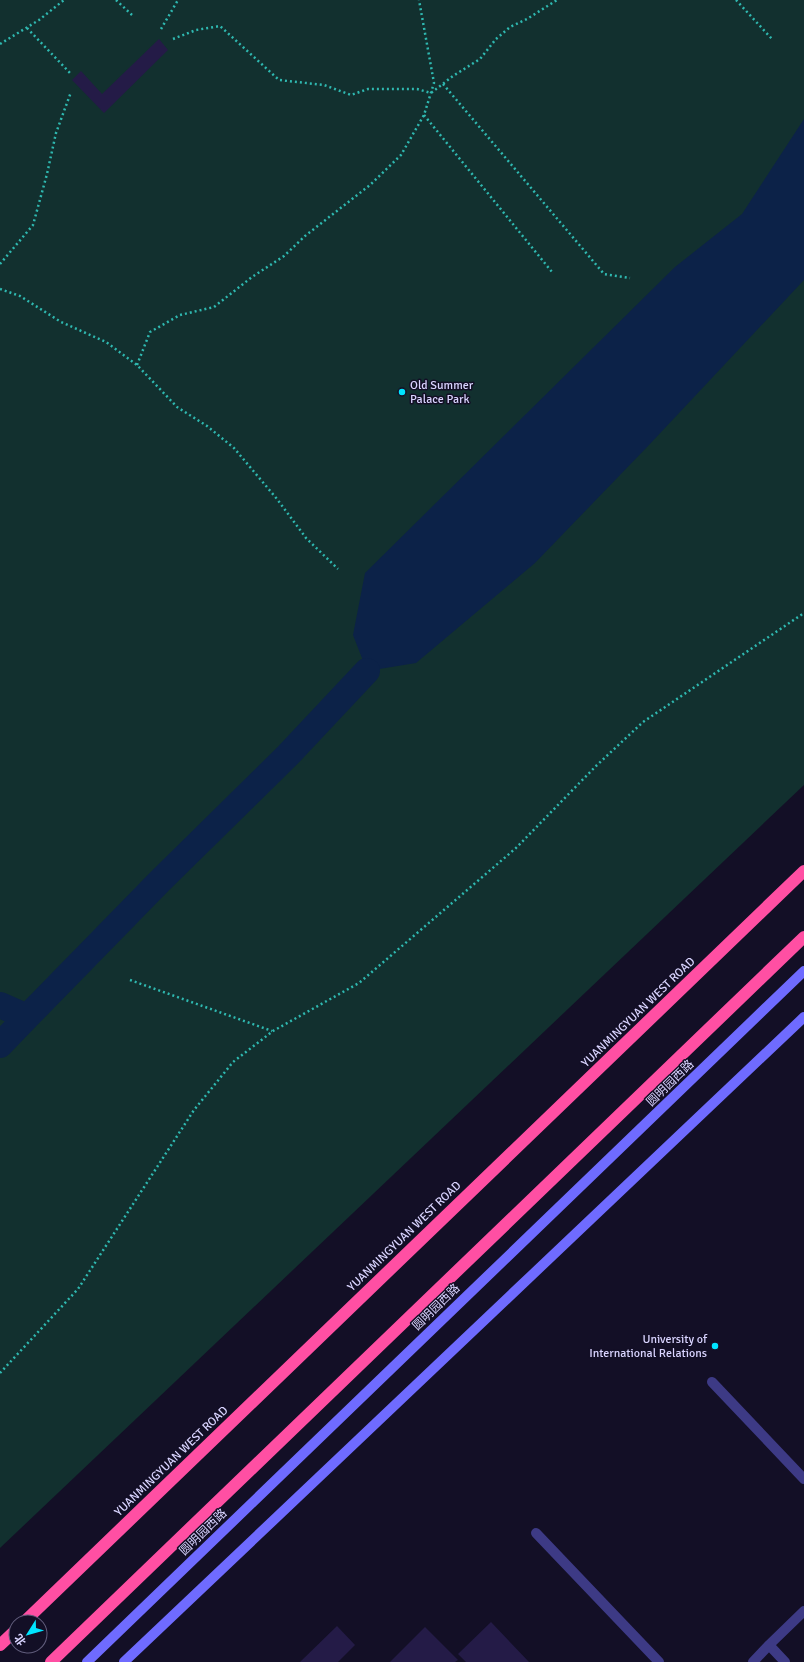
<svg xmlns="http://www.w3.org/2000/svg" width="804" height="1662" font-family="Signika,'Noto Sans SC',sans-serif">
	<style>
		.green { fill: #12302f }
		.water { fill: #0c2248 }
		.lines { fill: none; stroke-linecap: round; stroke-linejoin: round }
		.canal { stroke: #0c2248; stroke-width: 26 }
		.building { fill: #241b47 }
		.path { stroke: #2fb8b0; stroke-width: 2.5; stroke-dasharray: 2 3; stroke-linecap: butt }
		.lane { stroke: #3d3a85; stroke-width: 10 }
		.secondary { stroke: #6f6bff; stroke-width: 10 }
		.highway { stroke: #ff4fa3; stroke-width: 12 }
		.poi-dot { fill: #00e5ff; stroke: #130f26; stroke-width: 1.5 }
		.labels { text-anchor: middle; stroke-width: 3; stroke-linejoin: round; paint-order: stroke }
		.poi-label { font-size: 12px; fill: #d9d4ff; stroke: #130f26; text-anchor: start }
		.street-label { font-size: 12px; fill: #d9d4ff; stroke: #130f26 }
	</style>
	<rect width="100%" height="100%" fill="#130f26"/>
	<path class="green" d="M0,0H804V785L0,1548Z"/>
	<path class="water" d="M804,119V280L649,445L535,563L416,663L367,671L353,635L365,573L675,267L742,214Z"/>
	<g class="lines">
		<path class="canal" d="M0,1005L27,1017L0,1045
			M27,1017L159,882L288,755L367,671"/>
	</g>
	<path class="building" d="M159,39L168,50L104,113L72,80L81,71L102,94Z
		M491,1622L529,1662H466L458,1654Z
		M337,1626L355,1645L338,1662H300Z
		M425,1627L458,1660L455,1662H390Z"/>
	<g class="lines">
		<path class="path" d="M116,0L132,15
			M736,0L772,39
			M27,28L71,74
			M161,29L178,0
			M173,39L196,30L220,26L279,80L324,85L351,95L368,89H417L431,93L453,76L480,59L496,39L510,27L527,19L557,0
			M0,44L39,20L64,0
			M443,84L604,274L630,278
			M424,115L552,272
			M0,264L33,225L47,174L56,133L71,92
			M0,289L20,296L61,322L106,342L137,365L177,407L207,426L234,448L277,499L306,538L338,569
			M137,365L150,332L180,315L214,307L252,277L284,256L305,236L370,185L401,155L424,115L434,83L419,0
			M130,980L272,1031
			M0,1373L78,1289L194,1110L233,1062L273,1031L359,983L516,848L596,766L643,722L804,613"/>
		<path class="lane" d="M712,1382L804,1479
			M536,1533L659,1662
			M769,1645L804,1611
			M753,1662L769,1645L785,1662"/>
		<path class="secondary" d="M87,1662L804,971
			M124,1662L804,1017"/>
		<path class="highway" d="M24,1622L804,871
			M0,1645L16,1630
			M51,1662L804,937"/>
	</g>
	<g class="poi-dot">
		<circle cx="402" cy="392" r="4"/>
		<circle cx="715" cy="1346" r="4"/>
	</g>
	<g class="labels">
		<g class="poi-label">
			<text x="410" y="389">Old Summer<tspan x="410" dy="14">Palace Park</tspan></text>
			<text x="707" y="1343" text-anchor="end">University of<tspan x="707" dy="14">International Relations</tspan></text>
		</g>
		<g class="street-label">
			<text transform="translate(638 1012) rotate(-44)" y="4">YUANMINGYUAN WEST ROAD</text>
			<text transform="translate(670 1083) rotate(-44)" y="4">圆明园西路</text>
			<text transform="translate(404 1236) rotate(-44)" y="4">YUANMINGYUAN WEST ROAD</text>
			<text transform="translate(436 1307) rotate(-44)" y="4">圆明园西路</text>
			<text transform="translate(171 1461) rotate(-44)" y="4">YUANMINGYUAN WEST ROAD</text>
			<text transform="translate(203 1532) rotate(-44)" y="4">圆明园西路</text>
		</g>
	</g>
	<g transform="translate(28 1634) rotate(233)"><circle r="19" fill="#130f26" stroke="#625e7d"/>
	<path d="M0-3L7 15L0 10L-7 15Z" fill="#00e5ff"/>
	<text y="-6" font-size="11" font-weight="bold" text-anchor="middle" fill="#d9d4ff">北</text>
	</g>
</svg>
